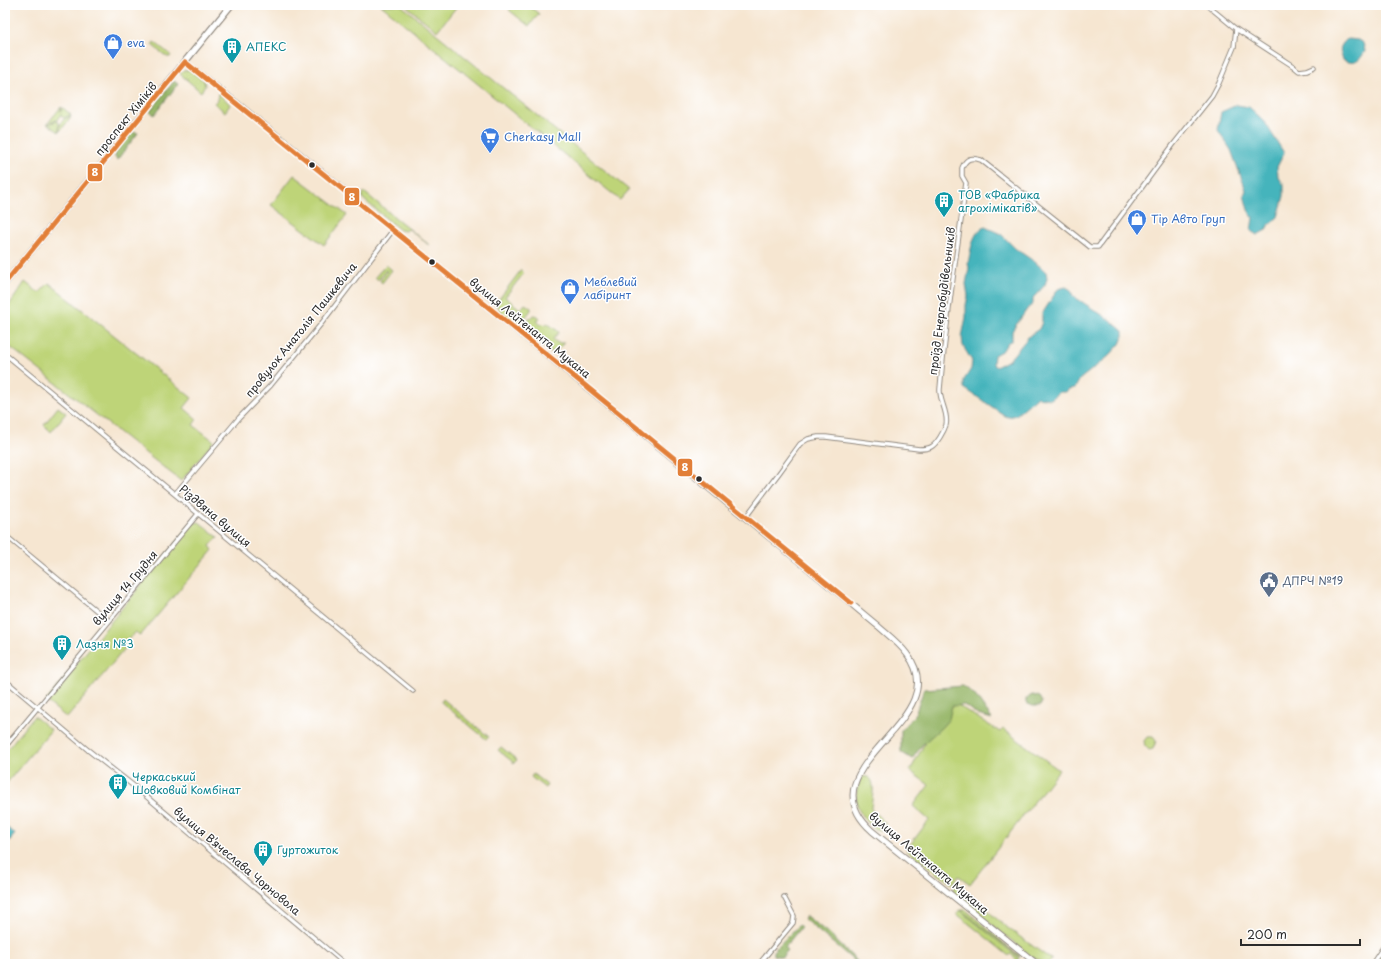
<svg xmlns="http://www.w3.org/2000/svg" width="1391" height="969" font-family="'Playpen Sans',sans-serif">
	<style>
		.green { fill: #bed478; stroke: #748052 }
		.forest { fill: #96b668; stroke: #60704a }
		.water { fill: #44b4bc; stroke: #387074 }
		.lines { fill: none; stroke-linecap: round; stroke-linejoin: round }
		.minor-casing { stroke: #90887e; stroke-width: 5.5 }
		.secondary-casing { stroke: #90887e; stroke-width: 7 }
		.primary-casing { stroke: #90887e; stroke-width: 8 }
		.minor { stroke: #fff; stroke-width: 3.5 }
		.secondary { stroke: #fff; stroke-width: 5 }
		.primary { stroke: #fff; stroke-width: 5.5 }
		.bus-1-casing { stroke: #fff; stroke-width: 8 }
		.bus-1 { stroke: #e27f38; stroke-width: 5 }
		.bus-dot { fill: #2b2b2b; stroke: #fff; stroke-width: 1.5 }
		.labels { text-anchor: middle; stroke-width: 3; stroke-linejoin: round; paint-order: stroke }
		.shop-label { font-size: 11px; fill: #366cbe; stroke: #fff; text-anchor: start }
		.culture-label { font-size: 11px; fill: #0d838f; stroke: #fff; text-anchor: start }
		.street-label { font-size: 11px; fill: #2b2b2b; stroke: #fff }
		.service-label { font-size: 11px; fill: #4e5e75; stroke: #fff; text-anchor: start }
		.line-badge { stroke: #fff; stroke-width: 1.5 }
		.badge-label { font-size: 11px; text-anchor: middle; font-weight: bold; fill: #fff }
	</style>
	<rect width="100%" height="100%" fill="#fff"/>
	<filter id="ink" filterUnits="userSpaceOnUse"><feTurbulence type="fractalNoise" baseFrequency=".025" numOctaves="2"/><feDisplacementMap in="SourceGraphic" scale="8" xChannelSelector="R" yChannelSelector="G"/><feConvolveMatrix kernelMatrix="1 2 1 2 8 2 1 2 1" color-interpolation-filters="sRGB"/></filter>
	<filter id="wash" filterUnits="userSpaceOnUse"><feTurbulence type="fractalNoise" baseFrequency=".012" numOctaves="4" result="noise"/><feDisplacementMap in="SourceGraphic" scale="16" xChannelSelector="R" yChannelSelector="G"/><feGaussianBlur stdDeviation="0.9" result="paint"/><feColorMatrix in="noise" values="0 0 0 0 0 0 0 0 0 0 0 0 0 0 0 0 0 1.4 0 .05"/><feComposite in="paint" operator="in"/></filter>
	<g filter="url(#wash)">
		<rect width="100%" height="100%" fill="#f6e6d1"/>
		<path class="green" d="M381,5H401L629,190L620,200Z
			M405,5H458L437,31Z
			M513,5H528L539,14L529,26L509,10Z
			M154,42L171,55L170,57H167L152,45Z
			M184,70H189L204,81L205,86L201,92L180,74Z
			M218,93L228,102L230,105L225,112L214,103L217,100Z
			M61,107V112L62,107L71,115L63,118L61,116V114L57,120L47,124Z
			M71,116L70,119L59,132C60,122 62,119 71,116Z
			M57,121L59,123V132L48,124Z
			M294,175L347,215L324,245L271,205Z
			M364,192L429,245L409,229L405,231L400,230L363,199L362,197Z
			M386,265L392,270L382,283L380,281L387,271L386,270L378,280L375,277Z
			M521,270L524,273L505,297L520,309L525,304L531,308V310C528,314 524,320 520,322C511,325 498,310 496,303Z
			M25,282L39,293L49,283L192,398L184,408L197,419L193,425L214,441L181,481L5,343V311Z
			M533,315L538,316L540,318L537,321L541,325L543,323L545,325L547,323L559,332L553,339L558,343H564L557,350L552,353L526,332L525,323Z
			M58,407L66,413L51,432L44,425Z
			M199,522L218,537L210,546L213,550L140,636L136,632L124,643L127,646L67,718L46,701L192,523Z
			M443,699L489,737L486,739L441,702Z
			M948,699L1000,732L1003,729L1059,770L970,884L959,876L952,884L906,850L929,820L913,806L929,785L910,771Z
			M34,716L51,730L5,785V749L9,747Z
			M1147,737H1153L1156,741L1153,749L1149,750L1145,746L1144,741Z
			M501,747L517,760L514,763L498,750Z
			M533,774L547,785L545,788L531,777Z
			M861,777C880,773 871,800 871,809L885,823V826L881,830C874,830 871,827 868,822C865,819 861,816 860,812C854,802 856,787 861,777Z
			M957,884L1005,926L1052,960L1048,964H1044L1031,956L951,892Z
			M960,910L1019,958L1017,961L1011,954L1009,956L957,914Z
			M961,910H966L1011,949L1020,955V957Z
			M1386,943V964H1372Z"/>
		<path class="forest" d="M174,81L178,84L154,115L150,111Z
			M135,132L138,133L117,160L115,157V153L131,133Z
			M963,686L974,694L992,719L978,715L964,705L952,706L949,719L942,727L922,745L912,759L901,752V730L915,715L924,689Z
			M1032,695L1039,697L1042,702L1040,706H1033L1026,703V699Z
			M806,916L828,933L860,964H855L852,959L804,919Z
			M799,925L801,927L785,947L788,950L782,957L773,955V951Z"/>
		<path class="water" d="M1347,39L1358,40L1363,43L1365,51C1359,62 1355,65 1343,60C1339,49 1339,47 1347,39Z
			M1237,105L1249,107L1264,121L1284,153L1277,167L1278,176L1284,185V196L1278,217L1269,225L1268,229L1257,235L1251,231L1253,218L1248,210L1244,195L1246,190L1231,150L1218,130L1221,112Z
			M985,227L1001,234L1016,249L1035,262L1046,272L1047,278L1045,285L1033,298V304L1028,308L1012,331V340L1007,343L1003,350L994,355L993,364L996,367L1009,360L1030,335L1039,329L1042,322V314L1058,289L1066,287L1071,290L1073,296L1110,320L1123,331V337L1120,344L1109,356L1080,379L1075,388L1069,389L1066,392H1060L1051,399L1037,397L1016,415L1007,417L964,388V380L971,369L972,361L963,346L962,337L966,317V305L968,296L966,284L969,268L968,263C971,251 972,231 985,227Z
			M5,826L15,834L5,846Z"/>
	</g>
	<g filter="url(#ink)">
		<g class="lines">
			<defs>
				<path id="minor" d="M1207,5L1236,29L1293,66L1299,71L1307,70L1314,67
					M5,354L413,691
					M175,494L239,418L271,385L321,324L393,230
					M745,518L779,473L800,444L808,439L818,437H826L919,449C923,449 927,449 931,447C937,444 944,431 946,425C949,413 939,401 940,389C946,320 957,252 966,183L962,176V168C966,158 971,157 981,160L1090,247H1098L1173,145L1212,96L1219,83L1234,47L1236,29
					M5,535L109,621
					M5,680L88,750L135,787L345,964
					M5,747L198,514
					M759,964L793,923L794,916L784,897
					M1372,964L1386,943"/>
				<path id="secondary" d="M185,62C265,124 343,189 421,253C516,330 611,407 705,485C746,519 788,552 829,586C846,599 862,613 878,626C888,635 899,643 907,654C959,721 800,766 872,831L1037,964"/>
				<path id="primary" d="M5,283L231,5"/>
			</defs>
			<use href="#minor" class="minor-casing"/>
			<use href="#secondary" class="secondary-casing"/>
			<use href="#primary" class="primary-casing"/>
			<use href="#minor" class="minor"/>
			<use href="#secondary" class="secondary"/>
			<use href="#primary" class="primary"/>
			<defs>
				<path id="bus-1" d="M185,62L582,383L851,603
					M5,283L185,62"/>
			</defs>
			<use href="#bus-1" class="bus-1-casing"/>
			<use href="#bus-1" class="bus-1"/>
		</g>
	</g>
	<defs>
		<symbol id="shop-pin" viewBox="-11 -11 22 30"><path d="M0 17L-7.5 6A9.5 9.5 0 1 1 7.5 6Z" fill="#3f7fe0" stroke="#fff"/><path d="M-5-2.5h2.3a2.7 3.5 0 0 1 5.4 0H5L5.5 6h-11ZM-1.5-2.5h3a1.5 2.3 0 0 0-3 0Z" fill="#fff"/></symbol>
		<symbol id="building-pin" viewBox="-11 -11 22 30"><path d="M0 17L-7.5 6A9.5 9.5 0 1 1 7.5 6Z" fill="#0f9aa8" stroke="#fff"/><path d="M-4-6H4V6H1V3H-1V6H-4ZM-2.5-4.3h1.7v1.8h-1.7ZM.8-4.3h1.7v1.8H.8ZM-2.5-1h1.7V.8h-1.7ZM.8-1h1.7V.8H.8Z" fill="#fff"/></symbol>
		<symbol id="supermarket-pin" viewBox="-11 -11 22 30"><path d="M0 17L-7.5 6A9.5 9.5 0 1 1 7.5 6Z" fill="#3f7fe0" stroke="#fff"/><path d="M-6-5.5h2.5l.6 2H6L4.5 2H-2.5L-4.4-4H-6ZM-1.5 3.2a1.3 1.3 0 1 0 .1 0ZM3 3.2a1.3 1.3 0 1 0 .1 0Z" fill="#fff"/></symbol>
		<symbol id="civic-pin" viewBox="-11 -11 22 30"><path d="M0 17L-7.5 6A9.5 9.5 0 1 1 7.5 6Z" fill="#5c6f8a" stroke="#fff"/><path d="M-.6-6.5H3V-4.5H.6V-3L4-1V1h2V6H-6V1h2V-1L-.6-3ZM-1.2 2.5V6h2.4V2.5Z" fill="#fff"/></symbol>
	</defs>
	<g fill-rule="evenodd">
		<use href="#shop-pin" x="102" y="32" width="22" height="30"/>
		<use href="#building-pin" x="221" y="36" width="22" height="30"/>
		<use href="#supermarket-pin" x="479" y="126" width="22" height="30"/>
		<use href="#building-pin" x="933" y="190" width="22" height="30"/>
		<use href="#shop-pin" x="1126" y="208" width="22" height="30"/>
		<use href="#shop-pin" x="559" y="277" width="22" height="30"/>
		<use href="#civic-pin" x="1258" y="570" width="22" height="30"/>
		<use href="#building-pin" x="51" y="633" width="22" height="30"/>
		<use href="#building-pin" x="107" y="772" width="22" height="30"/>
		<use href="#building-pin" x="252" y="839" width="22" height="30"/>
	</g>
	<g class="bus-dot">
		<circle cx="312" cy="165" r="3.5"/>
		<circle cx="432" cy="262" r="3.5"/>
		<circle cx="699" cy="479" r="3.5"/>
	</g>
	<g class="labels">
		<g class="shop-label">
			<text x="127" y="47">eva</text>
			<text x="504" y="141">Cherkasy Mall</text>
			<text x="1151" y="223">Тір Авто Груп</text>
			<text x="584" y="286">Меблевий<tspan x="584" dy="13">лабіринт</tspan></text>
		</g>
		<g class="culture-label">
			<text x="246" y="51">АПЕКС</text>
			<text x="958" y="199">ТОВ «Фабрика<tspan x="958" dy="13">агрохімікатів»</tspan></text>
			<text x="76" y="648">Лазня №3</text>
			<text x="132" y="781">Черкаський<tspan x="132" dy="13">Шовковий Комбінат</tspan></text>
			<text x="277" y="854">Гуртожиток</text>
		</g>
		<g class="street-label">
			<text transform="translate(126 119) rotate(-51)" y="4">проспект Хіміків</text>
			<text transform="translate(942 301) rotate(-83)" y="4">проїзд Енергобудівельників</text>
			<text transform="translate(530 328) rotate(39)" y="4">вулиця Лейтенанта Мукана</text>
			<text transform="translate(301 330) rotate(-51)" y="4">провулок Анатолія Пашкевича</text>
			<text transform="translate(215 516) rotate(40)" y="4">Різдвяна вулиця</text>
			<text transform="translate(125 588) rotate(-50)" y="4">вулиця 14 Грудня</text>
			<text transform="translate(237 861) rotate(40)" y="4">вулиця Вʼячеслава Чорновола</text>
			<text transform="translate(929 863) rotate(40)" y="4">вулиця Лейтенанта Мукана</text>
		</g>
		<g class="service-label">
			<text x="1283" y="585">ДПРЧ №19</text>
		</g>
	</g>
	<g class="line-badge">
		<rect x="87" y="163" width="16" height="19" rx="4" fill="#e27f38"/>
		<rect x="344" y="187" width="16" height="19" rx="4" fill="#e27f38"/>
		<rect x="677" y="458" width="16" height="19" rx="4" fill="#e27f38"/>
	</g>
	<g class="badge-label">
		<text x="95" y="176">8</text>
		<text x="352" y="201">8</text>
		<text x="685" y="471">8</text>
	</g>
	<rect width="1391" height="969" fill="none" stroke="#fff" stroke-width="20"/>
	<path d="M1241 939v6h119v-6" fill="none" stroke="#2b2b2b" stroke-width="2"/>
	<text x="1247" y="939" font-size="12" fill="#2b2b2b" stroke="#ffffff" stroke-width="3" paint-order="stroke">200 m</text>
</svg>
